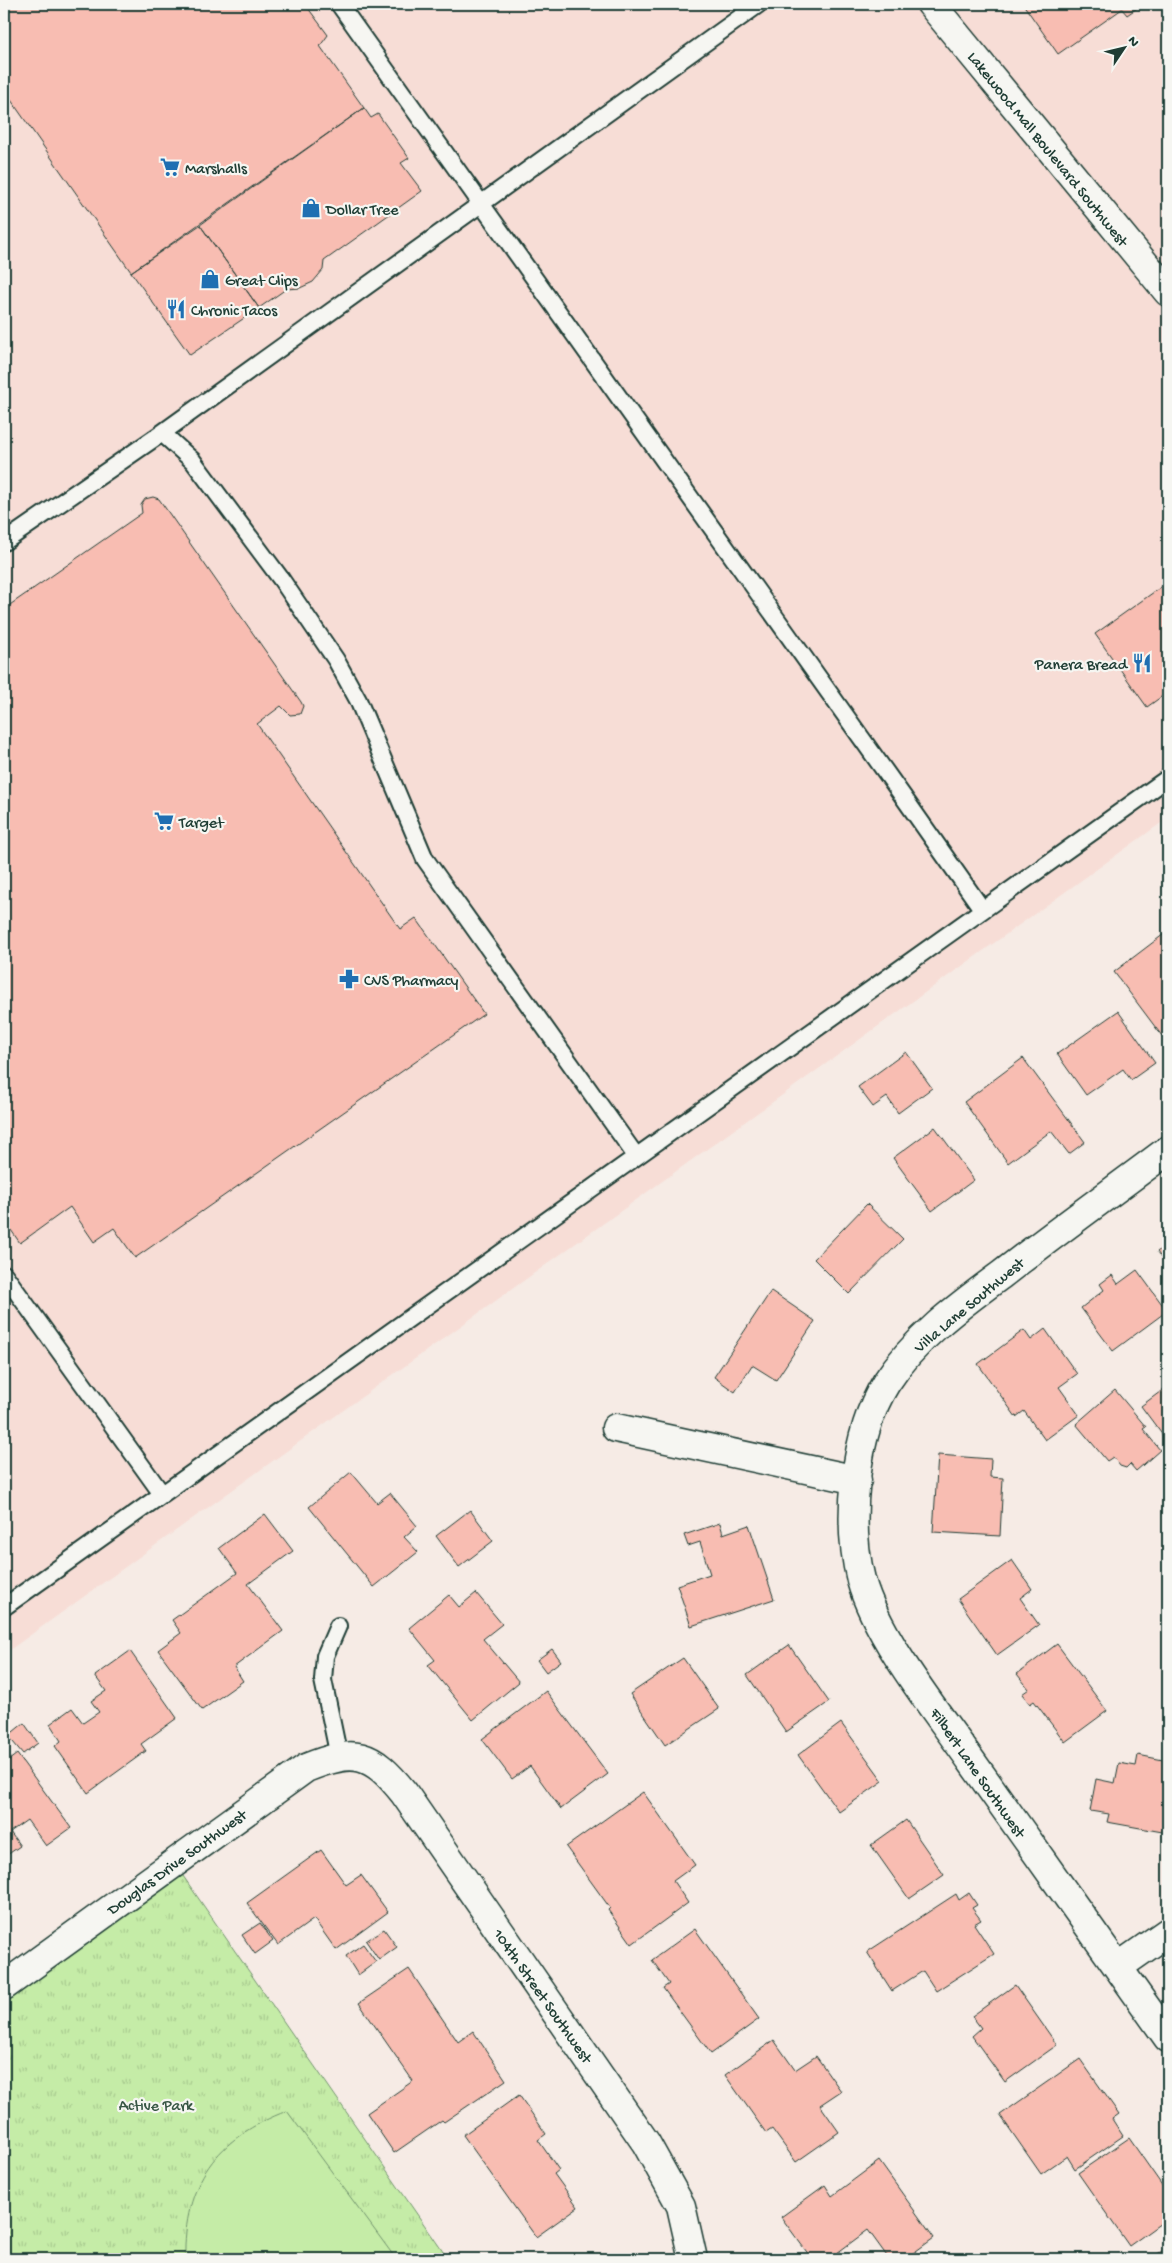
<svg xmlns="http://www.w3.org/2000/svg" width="1172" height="2263" font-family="'Gochi Hand',sans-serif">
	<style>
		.built { fill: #f7ddd6 }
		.grass { fill: url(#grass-tufts); stroke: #72946e }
		.pitch { fill: #c5eca7; stroke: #72946e }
		.building { fill: #f8bdb2; stroke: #1f3d34 }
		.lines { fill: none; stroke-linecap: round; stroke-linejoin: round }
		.service-casing { stroke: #1f3d34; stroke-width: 20 }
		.minor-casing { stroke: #1f3d34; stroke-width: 31 }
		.service { stroke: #f6f6f2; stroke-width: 16 }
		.minor { stroke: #f6f6f2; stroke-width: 28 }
		.labels { text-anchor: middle; stroke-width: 4.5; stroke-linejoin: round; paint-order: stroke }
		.street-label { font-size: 16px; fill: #1f3d34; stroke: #f6f6f2 }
		.poi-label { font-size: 16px; fill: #1f3d34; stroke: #f6f6f2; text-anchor: start }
		.park-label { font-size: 16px; fill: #385745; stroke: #f6f6f2 }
	</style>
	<defs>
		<pattern id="grass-tufts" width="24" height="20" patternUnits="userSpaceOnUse" patternTransform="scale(1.25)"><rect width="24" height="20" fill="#c5eca7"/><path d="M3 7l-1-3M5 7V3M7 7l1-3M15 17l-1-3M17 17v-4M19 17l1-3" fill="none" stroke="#a9cb90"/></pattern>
	</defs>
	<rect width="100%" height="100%" fill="#f6ebe5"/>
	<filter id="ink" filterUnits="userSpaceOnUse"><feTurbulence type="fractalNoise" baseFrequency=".02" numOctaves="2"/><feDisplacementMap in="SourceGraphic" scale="10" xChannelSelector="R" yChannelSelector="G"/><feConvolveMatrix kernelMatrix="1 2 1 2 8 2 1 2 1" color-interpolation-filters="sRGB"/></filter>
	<g filter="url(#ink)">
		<path class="built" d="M4,4H1168V818L4,1654Z"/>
		<path class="grass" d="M174,1863L448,2259H4V1986Z"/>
		<path class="pitch" d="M287,2111L396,2259H185C183,2183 217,2137 287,2111Z"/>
		<path class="building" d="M4,4H305L328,35L320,46L364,108L131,272L4,90Z
			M1023,4H1143L1127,15L1122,9L1058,54Z
			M364,108L371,118L378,114L409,158L401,163L422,191L324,261L323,270L313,282L300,288L286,289L259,308L200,225Z
			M200,225L259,308L190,355L131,272Z
			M153,497L159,499L301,702L303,706L300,714L290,715L281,706L257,724L400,929L416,918L484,1014L135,1258L114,1228L94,1242L70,1207L20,1243L4,1220V609L142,513L141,505L145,499Z
			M1168,582V692L1147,707L1095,634Z
			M1168,931V1044L1114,972Z
			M1118,1011L1155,1063L1131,1080L1123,1069L1086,1095L1057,1054Z
			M906,1052L932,1088L898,1113L887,1097L873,1107L858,1087Z
			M1023,1058L1085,1142L1069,1154L1051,1131L1008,1163L964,1102Z
			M935,1127L974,1180L932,1211L893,1158Z
			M867,1204L903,1239L849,1294L814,1259Z
			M1168,1243V1267L1157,1252Z
			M1137,1270L1167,1311L1113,1351L1081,1308L1104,1290L1100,1284L1112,1275L1118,1284Z
			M771,1291L815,1321L776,1380L752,1365L735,1392L714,1377Z
			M1045,1329L1077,1374L1059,1387L1079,1415L1045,1440L1024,1411L1016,1417L978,1364L1024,1330L1031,1340Z
			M1168,1386V1434L1164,1437L1141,1406Z
			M1115,1390L1146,1427L1143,1429L1160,1450L1136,1471L1130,1464L1126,1468L1120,1466L1113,1457L1107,1461L1076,1424Z
			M938,1455L991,1459L990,1477L1003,1478L1000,1536L933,1532Z
			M351,1472L377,1503L390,1493L417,1526L404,1537L418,1552L374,1587L309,1507Z
			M470,1510L493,1541L459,1567L436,1536Z
			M265,1514L293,1551L248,1584L283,1631L234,1667L243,1681L202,1710L158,1650L181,1633L172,1620L237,1573L219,1548Z
			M720,1523L723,1534L749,1525L774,1599L691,1626L677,1585L710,1574L700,1542L688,1546L684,1535Z
			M1012,1560L1032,1589L1020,1598L1039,1625L997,1655L958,1599Z
			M476,1593L502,1624L483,1639L519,1682L473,1720L428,1665L435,1660L409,1628L449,1595L459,1607Z
			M1057,1644L1107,1711L1065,1742L1034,1701L1030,1704L1022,1694L1029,1689L1017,1674Z
			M789,1645L829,1702L786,1732L747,1675Z
			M552,1649L561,1661L546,1672L537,1660Z
			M130,1651L177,1718L141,1744L146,1751L88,1793L55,1746L61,1741L50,1724L72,1708L83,1723L99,1712L91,1701L106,1691L95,1676Z
			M683,1658L719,1709L665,1745L630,1694Z
			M546,1691L608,1774L561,1809L530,1766L512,1779L482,1739Z
			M24,1723L38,1743L23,1754L8,1736Z
			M841,1723L883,1781L839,1812L798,1755Z
			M17,1754L71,1828L46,1846L27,1820L10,1832L20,1846L4,1857V1764Z
			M1138,1755L1168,1761V1833L1107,1822L1109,1814L1090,1811L1096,1779L1115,1783L1119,1763L1136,1766Z
			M643,1792L695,1865L673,1881L688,1903L632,1944L608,1910L610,1908L566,1847Z
			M906,1820L944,1875L909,1899L871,1845Z
			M321,1850L346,1885L361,1875L388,1912L336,1950L314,1919L278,1945L247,1903Z
			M969,1893L977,1905L972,1908L981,1920L974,1924L994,1954L936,1991L923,1971L892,1991L867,1952L956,1894L959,1900Z
			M260,1923L273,1941L255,1954L242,1935Z
			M384,1929L397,1947L379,1960L366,1941Z
			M695,1929L759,2019L711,2054L663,1988L669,1984L652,1960Z
			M363,1944L376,1962L358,1975L346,1956Z
			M409,1969L458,2042L473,2031L506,2080L444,2122L442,2120L394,2153L367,2113L413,2081L359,2003Z
			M1015,1985L1057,2045L1005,2082L972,2036L981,2028L972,2016Z
			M774,2040L795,2070L816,2056L841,2091L820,2105L839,2132L796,2162L772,2129L766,2133L725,2075Z
			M1080,2059L1119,2114L1112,2119L1123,2136L1075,2169L1067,2156L1041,2174L1000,2115Z
			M519,2095L546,2134L538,2140L559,2170L554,2174L578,2207L536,2237L463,2135Z
			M1129,2138L1168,2194V2218L1129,2246L1078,2173Z
			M879,2161L934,2238L905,2259H889L868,2230L829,2259H812L781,2217L825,2185L832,2196Z
			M1168,2247V2259H1150Z"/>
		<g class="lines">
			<defs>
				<path id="service" d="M339,4C554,306 770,606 982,909
					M162,433L193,461L281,579L336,660L358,700L425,859L636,1156
					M4,542L162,433L759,4
					M4,1274L162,1494
					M4,1607L1168,778
					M338,1626L325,1656L323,1680L339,1757"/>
				<path id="minor" d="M931,4L1168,292
					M1168,1150C1112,1192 1056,1232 1001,1275C959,1306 915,1338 886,1383C854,1434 846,1522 861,1580C877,1638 937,1712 972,1762C1037,1854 1103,1946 1168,2038
					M616,1428L857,1480
					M1118,1967L1168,1932
					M4,1986L306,1768C355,1748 371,1752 404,1793L646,2143L681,2206L693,2259"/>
			</defs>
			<use href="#service" class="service-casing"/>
			<use href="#minor" class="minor-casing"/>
			<use href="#service" class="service"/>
			<use href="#minor" class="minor"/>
		</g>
	</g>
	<defs>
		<symbol id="supermarket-bare" viewBox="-9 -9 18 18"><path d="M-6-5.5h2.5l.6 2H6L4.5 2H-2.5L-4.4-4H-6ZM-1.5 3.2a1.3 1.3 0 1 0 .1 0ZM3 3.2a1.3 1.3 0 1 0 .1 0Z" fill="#1f6fb2" stroke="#f6f6f2" stroke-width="2.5" paint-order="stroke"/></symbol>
		<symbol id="shop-bare" viewBox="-9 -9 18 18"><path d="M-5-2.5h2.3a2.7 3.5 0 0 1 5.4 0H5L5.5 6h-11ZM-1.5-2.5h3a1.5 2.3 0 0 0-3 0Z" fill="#1f6fb2" stroke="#f6f6f2" stroke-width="2.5" paint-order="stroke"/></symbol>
		<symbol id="restaurant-bare" viewBox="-9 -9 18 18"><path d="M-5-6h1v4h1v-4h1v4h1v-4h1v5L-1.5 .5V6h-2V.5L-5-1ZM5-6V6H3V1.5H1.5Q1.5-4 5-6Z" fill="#1f6fb2" stroke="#f6f6f2" stroke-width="2.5" paint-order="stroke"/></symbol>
		<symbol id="pharmacy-bare" viewBox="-9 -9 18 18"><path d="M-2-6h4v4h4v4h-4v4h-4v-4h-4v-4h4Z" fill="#1f6fb2" stroke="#f6f6f2" stroke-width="2.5" paint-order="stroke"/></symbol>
	</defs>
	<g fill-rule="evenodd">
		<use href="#supermarket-bare" x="156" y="153" width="28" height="28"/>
		<use href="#shop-bare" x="297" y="194" width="28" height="28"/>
		<use href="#shop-bare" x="196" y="265" width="28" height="28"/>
		<use href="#restaurant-bare" x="162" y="295" width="28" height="28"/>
		<use href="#restaurant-bare" x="1128" y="649" width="28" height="28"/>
		<use href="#supermarket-bare" x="150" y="807" width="28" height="28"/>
		<use href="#pharmacy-bare" x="335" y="965" width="28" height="28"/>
	</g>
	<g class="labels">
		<g class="street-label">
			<text transform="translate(1049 148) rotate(51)" y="6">Lakewood Mall Boulevard Southwest</text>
			<text transform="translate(968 1304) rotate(-40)" y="6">Villa Lane Southwest</text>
			<text transform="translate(979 1772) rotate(55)" y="6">Filbert Lane Southwest</text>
			<text transform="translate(176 1861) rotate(-36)" y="6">Douglas Drive Southwest</text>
			<text transform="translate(544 1995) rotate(55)" y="6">104th Street Southwest</text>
		</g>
		<g class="poi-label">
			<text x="185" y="173">Marshalls</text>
			<text x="326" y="214">Dollar Tree</text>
			<text x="225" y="285">Great Clips</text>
			<text x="191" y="315">Chronic Tacos</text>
			<text x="1127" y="669" text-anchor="end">Panera Bread</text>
			<text x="179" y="827">Target</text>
			<text x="364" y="985">CVS Pharmacy</text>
		</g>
		<g class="park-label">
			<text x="156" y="2110">Active Park</text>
		</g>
	</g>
	<rect width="1172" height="2263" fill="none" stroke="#f6f6f2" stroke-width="20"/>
	<rect x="10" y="10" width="1152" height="2243" fill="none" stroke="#1f3d34" stroke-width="2" filter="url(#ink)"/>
	<g transform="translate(1124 48) rotate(55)" stroke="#f6f6f2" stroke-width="4" paint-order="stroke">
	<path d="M0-4L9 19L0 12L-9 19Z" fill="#1f3d34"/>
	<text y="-8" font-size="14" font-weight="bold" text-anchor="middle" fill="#1f3d34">N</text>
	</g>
</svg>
